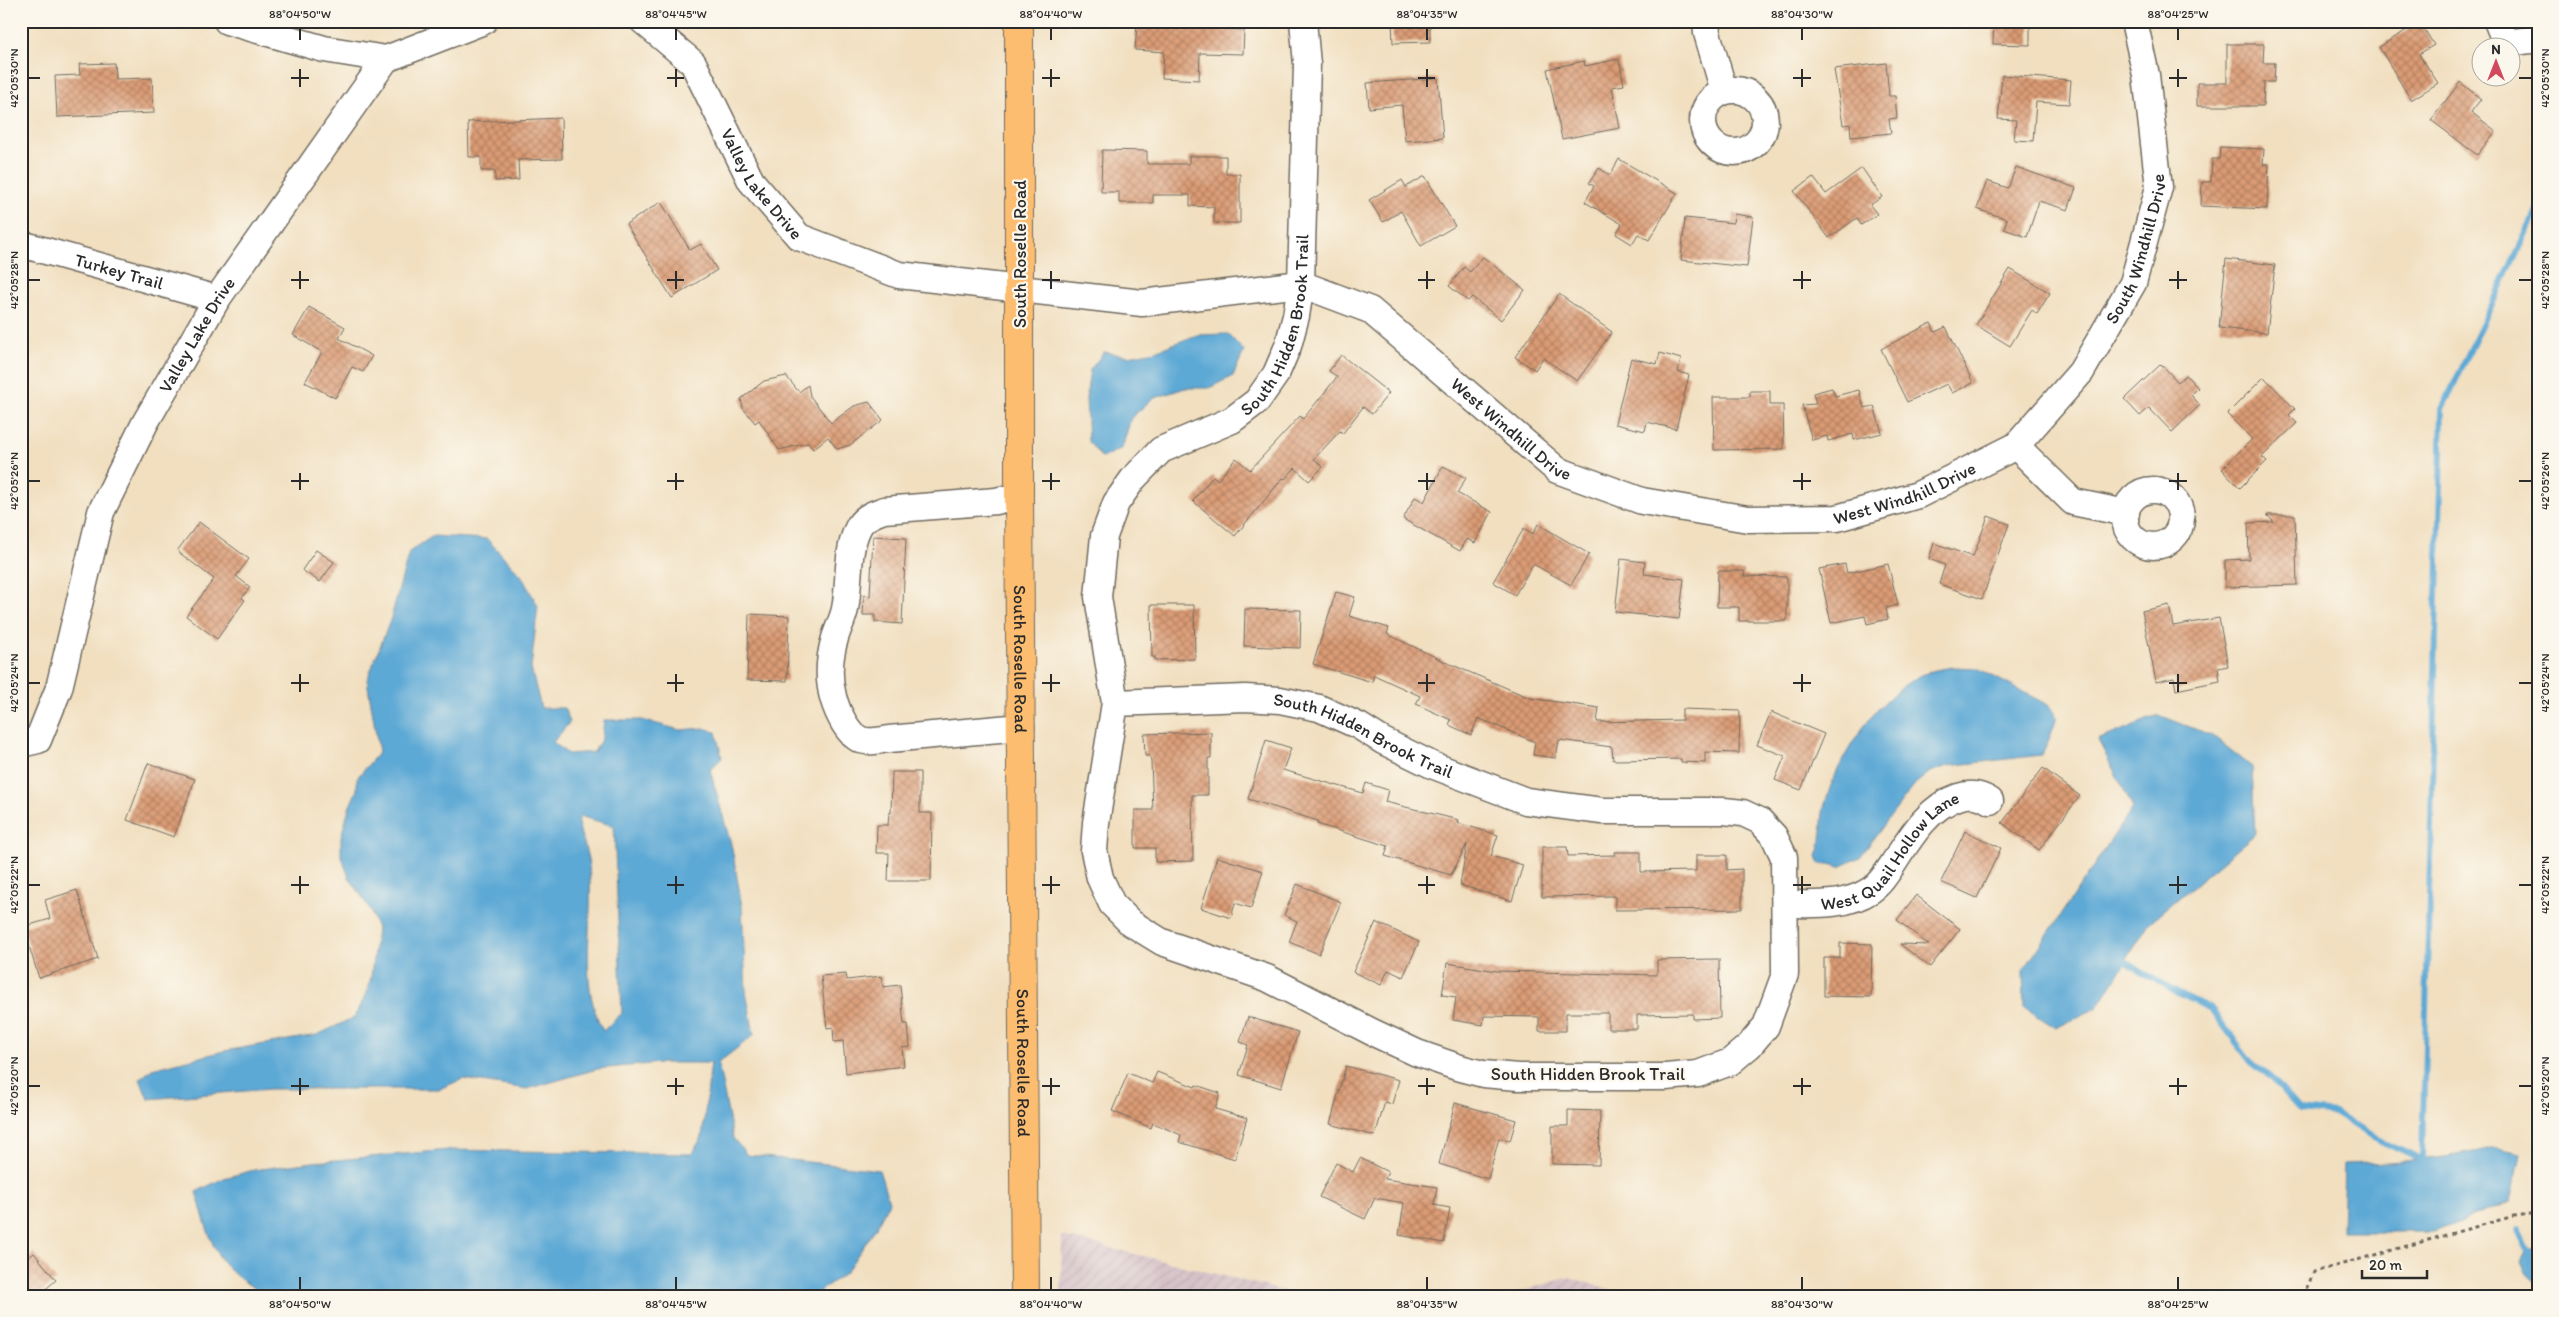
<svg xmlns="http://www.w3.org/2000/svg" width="2559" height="1317" font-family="Itim,sans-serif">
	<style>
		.industrial { fill: url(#industrial-furrows) }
		.water { fill: #5da9d5; stroke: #446a80; fill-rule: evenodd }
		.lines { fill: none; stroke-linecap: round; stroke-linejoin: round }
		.stream { stroke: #5da9d5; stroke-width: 6 }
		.building { fill: url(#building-cross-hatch) }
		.minor-casing { stroke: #706a5f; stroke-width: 29 }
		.major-casing { stroke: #706a5f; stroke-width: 30 }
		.path { stroke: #706a5f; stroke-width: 3; stroke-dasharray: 4 4; stroke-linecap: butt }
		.minor { stroke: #fff; stroke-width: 26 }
		.major { stroke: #fcbd6f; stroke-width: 28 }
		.ticks { fill: none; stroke: #2b2b2b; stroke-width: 2 }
		.labels { text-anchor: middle; stroke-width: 4.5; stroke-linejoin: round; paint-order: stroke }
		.street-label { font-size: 18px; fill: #2b2b2b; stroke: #fbf7ec }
		.neatline { fill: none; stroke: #2b2b2b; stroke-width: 2 }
		.ticks-label { font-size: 12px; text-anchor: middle; fill: #2b2b2b }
	</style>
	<defs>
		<pattern id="industrial-furrows" width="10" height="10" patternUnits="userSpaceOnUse" patternTransform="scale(1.25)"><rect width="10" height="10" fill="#d2bdc5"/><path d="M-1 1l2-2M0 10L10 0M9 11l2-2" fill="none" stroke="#b4a3a9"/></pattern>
		<pattern id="building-cross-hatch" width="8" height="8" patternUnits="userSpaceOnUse" patternTransform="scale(1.25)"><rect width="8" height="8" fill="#db9b75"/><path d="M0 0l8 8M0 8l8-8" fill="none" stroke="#b27f60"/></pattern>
	</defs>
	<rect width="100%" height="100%" fill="#fbf7ec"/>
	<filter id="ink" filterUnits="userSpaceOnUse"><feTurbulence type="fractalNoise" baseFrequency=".02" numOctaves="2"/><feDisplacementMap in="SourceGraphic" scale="10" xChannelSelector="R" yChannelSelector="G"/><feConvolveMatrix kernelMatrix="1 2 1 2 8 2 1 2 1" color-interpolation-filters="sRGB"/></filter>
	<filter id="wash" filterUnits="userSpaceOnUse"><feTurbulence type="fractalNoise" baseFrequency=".0096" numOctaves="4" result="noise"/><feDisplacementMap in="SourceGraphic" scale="20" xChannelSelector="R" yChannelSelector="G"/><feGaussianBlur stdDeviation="1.12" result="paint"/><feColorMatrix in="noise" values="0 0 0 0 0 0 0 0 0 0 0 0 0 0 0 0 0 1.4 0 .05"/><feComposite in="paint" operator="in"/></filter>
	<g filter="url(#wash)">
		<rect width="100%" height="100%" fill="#f1dfc0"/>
		<path class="industrial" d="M1062,1236L1305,1296H1061Z
			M1569,1277L1632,1296H1506Z"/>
		<path class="water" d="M1228,334L1244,351L1233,376L1209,388H1185L1152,399L1131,418L1122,448L1102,458L1088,441L1086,399L1090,370L1104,352L1129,356L1155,351L1197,335Z
			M433,536L487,539L521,575L538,606L531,668L541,708H564L570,722L553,742L568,754L594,752L602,738L604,720H642L680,730L704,728L716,732L722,758L710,770L732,848L742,907L746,991L754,1035L718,1063L733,1138L747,1155L879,1170L889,1202L877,1226L846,1272L813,1296H270C214,1270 213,1247 196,1192L224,1178L254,1170L313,1162L449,1150L692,1154L702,1137L711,1063H660L597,1069L527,1089L463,1079L439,1089H270L148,1099L140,1079L152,1069L224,1051L317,1035L355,1017L367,993L371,977L377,929L371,911L349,877L341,856V837L349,808L357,790V778L379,752L367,680L391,618L409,552ZM579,816L614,826L622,1013L603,1031C575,976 597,917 588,860C586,845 577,831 579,816Z
			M1954,667L1977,668L2048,705C2052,709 2056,712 2056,718C2056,724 2045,750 2041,755L1948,766L1930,772L1915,784L1860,857L1840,867L1830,864H1820L1817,856C1824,840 1820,824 1824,808C1835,759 1883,686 1932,671C1939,669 1947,668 1954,667Z
			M2159,715L2213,736L2252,767L2255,834L2149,923L2098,1007L2056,1028L2024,1007L2023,971L2133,807L2098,740Z
			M2492,1148L2520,1154L2510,1202L2434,1232H2342L2344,1164C2394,1162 2443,1160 2492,1148Z
			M2527,1249H2538V1284L2527,1274L2521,1261Z"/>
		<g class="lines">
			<path class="stream" d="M2126,962L2172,990L2211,1009L2251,1062L2271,1078L2299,1110L2336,1114L2377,1139L2423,1161
				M2422,1160L2442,409L2538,208
				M2518,1230L2527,1249L2538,1260"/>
		</g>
		<g id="blocks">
			<path class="building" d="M1392,21H1430V42L1393,43Z
				M1994,21H2030V45L1993,44Z
				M2420,22L2434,45L2419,54L2438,83L2411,100L2379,47Z
				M1137,23L1244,30L1243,54L1200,53L1199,80L1162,78L1164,52L1135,50Z
				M2227,44H2264L2263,63H2275L2274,82H2264L2263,106H2197V83H2227Z
				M1619,59L1624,85L1612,87L1620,128L1562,139L1547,69L1584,61L1585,66Z
				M114,63L115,79L152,78L154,113L57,117L55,76L80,75L79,64Z
				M1886,63L1889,96H1895L1897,118L1889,119L1891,133L1851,137L1850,124L1843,125L1834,69Z
				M2002,75L2071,80L2069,104L2036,102L2033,141L2014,140L2016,120L1998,119Z
				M1438,78L1443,138L1405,141L1402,105L1369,108L1367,83Z
				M2460,82L2481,99L2471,112L2496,131L2477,155L2431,120Z
				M561,118L562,159L518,160L519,180L495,181V171H481V157H469L468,122Z
				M2220,147L2264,149L2263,164H2269L2267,209L2201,206L2202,182H2211L2212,159H2219Z
				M1102,150L1147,151V164H1189V156H1226V174H1240V223H1214V207L1190,206V195H1153V203H1119V192H1101Z
				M1619,159L1677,193L1649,240L1638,234L1632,244L1616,234L1622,224L1585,202L1594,186L1589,183L1599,168L1610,175Z
				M2016,167L2076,188L2068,210L2039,201L2027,237L2004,229L2007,219L1977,209L1987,181L2008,188Z
				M1862,168L1882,197L1870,205L1877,214L1861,225L1857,218L1829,238L1794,191L1813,177L1826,194Z
				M1425,176L1455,226L1421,246L1401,211L1383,222L1369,200L1402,180L1406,187Z
				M661,202L690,250L701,244L717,270L672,298L626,224Z
				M1734,214L1753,217L1747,267L1681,260L1685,218L1733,223Z
				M1483,257L1525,290L1501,320L1472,297L1468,301L1449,286L1464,267L1470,272Z
				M2226,259L2275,265L2267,333L2219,328Z
				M2010,269L2050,293L2037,314L2032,310L2010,346L1976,325Z
				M1559,294L1612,332L1577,381L1543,358L1535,370L1515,357Z
				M309,307L345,327L339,338L372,356L363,372L352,367L335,398L305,382L322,352L293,335Z
				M1931,323L1935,332L1946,327L1973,383L1952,393L1947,384L1907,402L1881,349Z
				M1660,353L1681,359L1678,372L1689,375L1676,429L1647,422L1645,431L1615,424L1631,358L1657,364Z
				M1341,355L1389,393L1372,414L1363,407L1343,433L1340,431L1314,459L1323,467L1309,481L1295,468L1285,479L1283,478L1235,536L1193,501L1213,476L1218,480L1236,458L1250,470L1300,416L1303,419L1337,377L1329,371Z
				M2161,364L2178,382L2186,375L2198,388L2191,395L2200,405L2172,432L2149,408L2140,416L2124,399Z
				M786,376L799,392L808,385L810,396L831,423L854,406L869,402L883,420L850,445L837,449L828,437L813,449L808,443L779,450L759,420L755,423L743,408L741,399L764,381Z
				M2264,377L2295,409L2289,415L2297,423L2262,457L2267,461L2240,488L2222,469L2252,439L2227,414Z
				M1832,388L1835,396L1859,390L1864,408L1874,406L1882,433L1854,440L1853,434L1828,441L1827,436L1812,440L1802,405L1816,404L1813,393Z
				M1750,391H1770V405H1783L1784,449L1714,450L1713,397H1750Z
				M1443,466L1466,478L1457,493L1492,512L1475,543L1467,539L1460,551L1403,519L1415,497L1424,502Z
				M2267,515H2295L2297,585L2225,587V560L2249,559L2248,523L2274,522Z
				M1988,516L2009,524L1982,599L1939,584L1945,565L1929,559L1934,543L1973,557Z
				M199,522L249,559L236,576L250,587L242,598L245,600L217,639L186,616L214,579L177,551Z
				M1538,524L1589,554L1571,585L1533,564L1515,595L1493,582L1524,528L1533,534Z
				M873,536L906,538L902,624L875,622V615H863L864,595L870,596Z
				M316,550L334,562L320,582L302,570Z
				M1621,559L1645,562L1644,574L1684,579L1679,619L1615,612Z
				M1845,564L1847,573L1888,564L1898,605L1886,608L1888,619L1867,624L1865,616L1831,623L1819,569Z
				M1718,571H1744V576L1787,577V621H1739V607H1717Z
				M1336,592L1355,597L1349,616L1389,628L1387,634L1448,663L1530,698L1599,708L1597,722L1682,720V709L1740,711L1739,753L1705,752V763L1681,762V759L1613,760L1612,747L1559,740L1556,758L1533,755L1535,742L1478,718L1471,735L1449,725L1451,720L1416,704L1420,696L1374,675L1372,682L1313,664Z
				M1151,605H1194L1195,659L1155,660V657H1152Z
				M2169,605L2173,626L2219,618L2228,666L2218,668L2220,681L2176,690L2174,678L2156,682L2142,611Z
				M1245,609L1301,610L1300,648L1244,646Z
				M749,614L789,616L787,681L747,680Z
				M1771,712L1824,734L1801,790L1775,780L1785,756L1757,745Z
				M1211,732V758H1208V795H1192L1193,861L1155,862V848H1135V810H1153L1151,762L1150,756H1145L1144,734Z
				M1266,740L1291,748L1283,770L1363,793L1366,783L1388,790L1385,802L1459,820L1458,823L1498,835L1491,856L1523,865L1512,901L1460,885L1467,844L1451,875L1385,856L1388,846L1317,824L1318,821L1248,799Z
				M148,763L195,779L174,837L127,820Z
				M2043,768L2080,796L2039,850L2002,823Z
				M892,772H920V813H932L931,881H888L889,853H876L877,825H888L889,813H891Z
				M1965,831L2001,848L1977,898L1941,882Z
				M1542,847H1567L1568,856L1615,855V852H1641V872L1696,871V855H1727V870L1742,869V909L1615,910V896L1542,897Z
				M1217,857L1263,871L1251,908L1235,903L1231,918L1201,908Z
				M1297,884L1341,902L1319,954L1289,942L1297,921L1284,915Z
				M77,890L98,959L39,978L23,927L50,919L45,900Z
				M1916,895L1960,929L1930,967L1900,944L1929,945L1897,920Z
				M1376,922L1419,942L1403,977L1388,970L1381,985L1353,972Z
				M1840,943L1872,944L1871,997L1824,996V958H1840Z
				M1719,959L1720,1018L1693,1019V1014L1637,1015V1029H1608V1013H1566V1031H1539V1017L1484,1016L1483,1025L1453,1020L1456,997L1442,995L1447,963L1497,971L1657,975V960Z
				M846,974L847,980L882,976L883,987L900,985L904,1024H908L910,1047L902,1048L904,1066L846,1073L843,1041L834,1042L833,1027L827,1028L821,976Z
				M1248,1017L1298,1032L1281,1088L1239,1075L1248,1045L1240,1042Z
				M1346,1066L1399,1080L1392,1104L1385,1102L1375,1136L1330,1124Z
				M1157,1072L1195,1087L1196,1085L1220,1093L1215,1109L1247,1118L1235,1159L1179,1142L1181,1135L1153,1123L1151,1128L1112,1111L1128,1073L1152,1083Z
				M1455,1103L1516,1120L1510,1141L1499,1138L1488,1179L1439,1164Z
				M1568,1110L1600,1111L1599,1165L1552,1164V1126H1568Z
				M1360,1158L1388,1172L1385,1179L1437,1187L1434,1205L1450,1208L1444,1243L1399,1235L1404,1203L1375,1198L1365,1219L1319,1197L1336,1163L1353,1172Z
				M34,1253L56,1280L38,1296H21V1264Z"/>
		</g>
	</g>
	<g filter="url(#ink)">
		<use href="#blocks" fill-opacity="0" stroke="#706a5f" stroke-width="1"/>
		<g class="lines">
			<defs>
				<g id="minor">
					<path d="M227,21L324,49L386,59"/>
					<path id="s1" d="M643,21L693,63L751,181L799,237L899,275L1142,303L1301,284L1370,310L1557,470L1642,501L1748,519L1837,518L1918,495L2016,446L2081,372L2133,283L2159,187L2146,75L2134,21"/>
					<path d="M1706,21L1707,33L1724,91"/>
					<path d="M2497,21L2506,43L2538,39"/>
					<circle cx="1734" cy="121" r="31"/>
					<path id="s2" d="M21,244L217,299"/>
					<path d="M2016,446L2073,502L2126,513"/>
					<circle cx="2153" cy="518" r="28"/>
					<path d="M1019,496L996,501L884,510C875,513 864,517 859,526C846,550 850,583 845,609C843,619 838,628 835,638C826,668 828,696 844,723C857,744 865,743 889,739L1021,727"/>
					<path id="s3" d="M1115,703L1245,698L1280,700L1319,708L1359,726L1383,741L1432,765L1526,801L1602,811H1724L1743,813L1760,821L1774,836L1784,857L1785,974L1766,1026L1749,1046L1730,1062L1698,1074L1666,1077H1518L1483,1074L1460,1068L1417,1053L1372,1032L1267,978L1162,942L1131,923L1112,904L1100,878L1094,851L1096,823L1115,703L1098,597L1104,536L1116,503L1133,479L1161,450L1232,420L1257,401L1276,374L1288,346L1296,316L1301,284L1307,64L1303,21"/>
					<path id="s4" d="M21,744L38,740L59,688L101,512L145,423L217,299L386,59L484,21"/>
					<path id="s5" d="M1786,904C1815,904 1845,907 1871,890C1880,884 1887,873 1893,864C1910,838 1928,807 1958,797C1970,793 1980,794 1990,801"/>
				</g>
				<g id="major">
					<path id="s6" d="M1019,21V496L1025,1296"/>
				</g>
			</defs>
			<use href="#minor" class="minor-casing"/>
			<use href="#major" class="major-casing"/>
			<path class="path" d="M2303,1296L2314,1272L2514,1216L2538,1213"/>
			<use href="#minor" class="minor"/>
			<use href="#major" class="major"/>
		</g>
	</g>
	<path class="ticks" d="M300,28V40M676,28V40M1051,28V40M1427,28V40M1802,28V40M2178,28V40M300,69V87M676,69V87M1051,69V87M1427,69V87M1802,69V87M2178,69V87M28,78H40M291,78H309M667,78H684M1042,78H1060M1418,78H1435M1793,78H1811M2169,78H2187M2519,78H2532M300,271V289M676,271V289M1051,271V289M1427,271V289M1802,271V289M2178,271V289M28,280H40M291,280H309M667,280H684M1042,280H1060M1418,280H1435M1793,280H1811M2169,280H2187M2519,280H2532M300,473V490M676,473V490M1051,473V490M1427,473V490M1802,473V490M2178,473V490M28,481H40M291,481H309M667,481H684M1042,481H1060M1418,481H1435M1793,481H1811M2169,481H2187M2519,481H2532M300,674V692M676,674V692M1051,674V692M1427,674V692M1802,674V692M2178,674V692M28,683H40M291,683H309M667,683H684M1042,683H1060M1418,683H1435M1793,683H1811M2169,683H2187M2519,683H2532M300,876V894M676,876V894M1051,876V894M1427,876V894M1802,876V894M2178,876V894M28,885H40M291,885H309M667,885H684M1042,885H1060M1418,885H1435M1793,885H1811M2169,885H2187M2519,885H2532M300,1078V1095M676,1078V1095M1051,1078V1095M1427,1078V1095M1802,1078V1095M2178,1078V1095M28,1086H40M291,1086H309M667,1086H684M1042,1086H1060M1418,1086H1435M1793,1086H1811M2169,1086H2187M2519,1086H2532M300,1277V1290M676,1277V1290M1051,1277V1290M1427,1277V1290M1802,1277V1290M2178,1277V1290"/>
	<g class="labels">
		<g class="street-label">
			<text dy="6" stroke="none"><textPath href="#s1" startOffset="205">Valley Lake Drive</textPath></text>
			<text dy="6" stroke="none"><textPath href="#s1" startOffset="1818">South Windhill Drive</textPath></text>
			<text transform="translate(1020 254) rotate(-90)" y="6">South Roselle Road</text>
			<text dy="6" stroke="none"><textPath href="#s2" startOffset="102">Turkey Trail</textPath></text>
			<text dy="6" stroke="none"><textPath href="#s3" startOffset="2264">South Hidden Brook Trail</textPath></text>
			<text dy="6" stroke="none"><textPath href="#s4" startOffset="456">Valley Lake Drive</textPath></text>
			<text dy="6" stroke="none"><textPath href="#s1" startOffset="1041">West Windhill Drive</textPath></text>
			<text dy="6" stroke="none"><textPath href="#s1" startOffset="1461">West Windhill Drive</textPath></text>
			<text dy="6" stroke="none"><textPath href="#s6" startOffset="638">South Roselle Road</textPath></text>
			<text dy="6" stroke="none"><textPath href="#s3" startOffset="256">South Hidden Brook Trail</textPath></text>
			<text dy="6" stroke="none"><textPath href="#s5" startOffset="126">West Quail Hollow Lane</textPath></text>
			<text dy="6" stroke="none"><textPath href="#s6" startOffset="1042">South Roselle Road</textPath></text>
			<text x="1588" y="1080">South Hidden Brook Trail</text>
		</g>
	</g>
	<rect width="2559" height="1317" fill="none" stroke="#fbf7ec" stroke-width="55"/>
	<g transform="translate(2496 62)"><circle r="24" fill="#fbf7ec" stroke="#a8a59f"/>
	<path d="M0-4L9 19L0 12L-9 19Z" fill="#d1495b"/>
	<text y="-8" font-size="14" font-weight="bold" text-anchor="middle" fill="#2b2b2b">N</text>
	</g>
	<path d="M2362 1270v8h65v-8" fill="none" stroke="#2b2b2b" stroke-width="2.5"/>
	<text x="2369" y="1270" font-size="15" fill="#2b2b2b" stroke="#fbf7ec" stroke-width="4" paint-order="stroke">20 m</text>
	<rect x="28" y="28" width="2504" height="1262" class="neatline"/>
	<g class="ticks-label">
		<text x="300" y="18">88°04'50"W</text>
		<text x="676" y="18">88°04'45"W</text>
		<text x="1051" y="18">88°04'40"W</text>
		<text x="1427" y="18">88°04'35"W</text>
		<text x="1802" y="18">88°04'30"W</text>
		<text x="2178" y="18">88°04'25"W</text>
		<text transform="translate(14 78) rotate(-90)" y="4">42°05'30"N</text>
		<text transform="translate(2545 78) rotate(-90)" y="4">42°05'30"N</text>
		<text transform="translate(14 280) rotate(-90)" y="4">42°05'28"N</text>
		<text transform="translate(2545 280) rotate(-90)" y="4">42°05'28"N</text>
		<text transform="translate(14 481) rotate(-90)" y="4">42°05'26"N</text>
		<text transform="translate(2545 481) rotate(-90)" y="4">42°05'26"N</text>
		<text transform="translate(14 683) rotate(-90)" y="4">42°05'24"N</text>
		<text transform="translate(2545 683) rotate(-90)" y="4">42°05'24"N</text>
		<text transform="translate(14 885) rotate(-90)" y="4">42°05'22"N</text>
		<text transform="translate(2545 885) rotate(-90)" y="4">42°05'22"N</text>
		<text transform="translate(14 1086) rotate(-90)" y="4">42°05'20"N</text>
		<text transform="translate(2545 1086) rotate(-90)" y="4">42°05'20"N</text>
		<text x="300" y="1308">88°04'50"W</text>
		<text x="676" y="1308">88°04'45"W</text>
		<text x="1051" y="1308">88°04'40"W</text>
		<text x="1427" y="1308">88°04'35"W</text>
		<text x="1802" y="1308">88°04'30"W</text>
		<text x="2178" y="1308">88°04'25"W</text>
	</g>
</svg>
